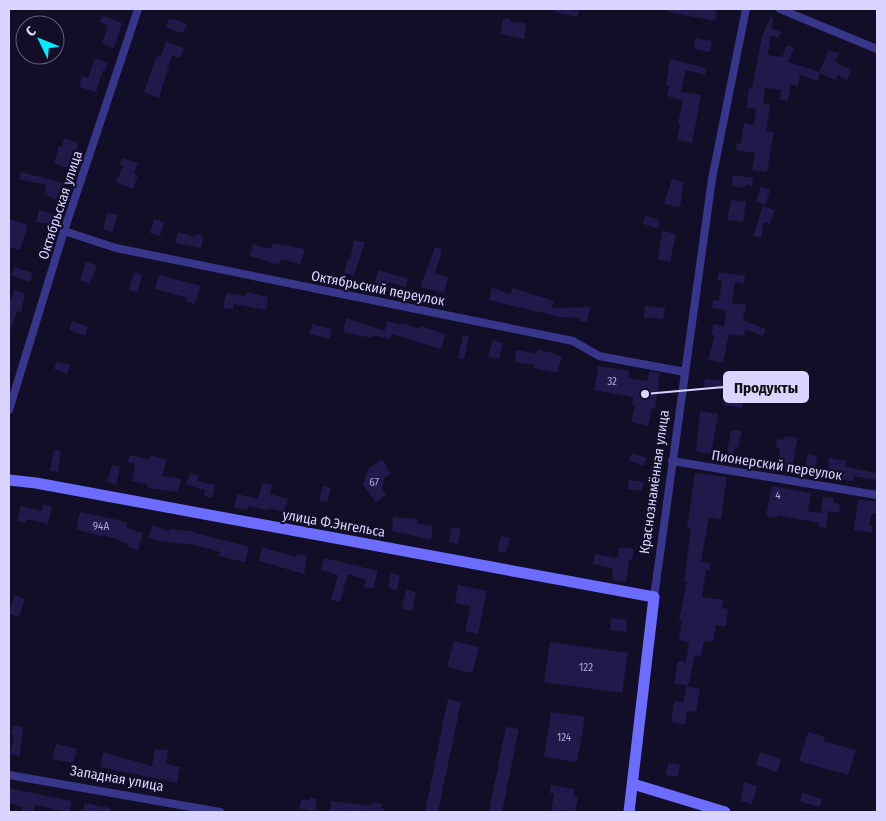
<svg xmlns="http://www.w3.org/2000/svg" width="886" height="821" font-family="'Fira Sans Condensed',sans-serif">
	<style>
		.building { fill: #21194a }
		.lines { fill: none; stroke-linecap: round; stroke-linejoin: round }
		.minor { stroke: #37368a; stroke-width: 8 }
		.secondary { stroke: #6c6cff; stroke-width: 11 }
		.labels { text-anchor: middle; stroke-width: 4.5; stroke-linejoin: round; paint-order: stroke }
		.number-label { font-size: 11px; fill: #aba6d2 }
		.street-label { font-size: 14px; fill: #d9d5ff; stroke: #120e28 }
		.leader { fill: none; stroke: #d9d5ff; stroke-width: 2 }
		.callout-dot { fill: #d9d5ff; stroke: #120e28; stroke-width: 2 }
		.callout { fill: #d9d5ff; stroke: #d9d5ff; stroke-width: 2 }
		.callout-label { font-size: 15px; text-anchor: middle; font-weight: bold; fill: #111 }
	</style>
	<rect width="100%" height="100%" fill="#120e28"/>
	<path class="building" d="M556,9H575L579,10L578,17L555,12Z
		M669,9H707L717,11L715,21L669,12Z
		M102,15L122,23L114,48L102,44L108,25L99,22Z
		M771,17H773L772,28L781,32L778,38L771,35L768,55L782,57L787,45L794,48L788,62L819,72L829,50L839,54L835,62L852,70L847,80L838,75L835,80L820,73L818,81L800,75L798,86L790,85L788,101L780,100L781,90L765,88L763,104L770,105L766,131L774,132L767,172L752,170L755,153L736,150L737,143L741,144L744,123L754,125L756,109L747,108L748,95L749,88L752,89L762,36Z
		M169,18L187,24L183,33L166,28Z
		M503,18L510,19V22L526,23L524,39L500,34Z
		M695,38L712,41L710,52L694,49Z
		M166,42L184,48L180,58L172,55L159,98L144,92L157,55L161,56Z
		M95,58L108,63L105,71L103,70L96,92L79,87L82,76L88,78Z
		M670,59L706,68L705,75L686,70L681,92L701,95L692,143L677,140L680,125L678,124L683,100L667,96L669,86L666,85Z
		M64,138L78,143L76,151L73,150L68,168L54,164L59,146L62,147Z
		M122,158L138,163L134,174L138,175L133,189L116,182L123,166L120,165Z
		M21,172L63,183L56,200L44,194L47,185L19,179Z
		M733,175L753,178L752,186L746,185L745,188L732,186Z
		M672,179L684,182L680,207L664,204Z
		M761,187L770,190L765,205L756,202Z
		M731,200L746,202L743,222L727,220Z
		M763,206L775,210L770,224L764,222L761,238L753,236Z
		M39,210L54,214L51,224L36,222Z
		M108,212L118,215L112,232L103,229Z
		M645,216L660,220L658,228L643,224Z
		M9,219L28,225L20,250L9,247Z
		M154,219L164,222L160,236L150,233Z
		M662,231L676,234L670,262L658,259Z
		M178,232L195,237L196,234L204,236L201,248L175,243Z
		M354,240L365,242L354,276L344,273L348,259L350,260Z
		M273,243L305,249L300,264L281,259L279,265L250,256L253,244L271,249Z
		M435,247L442,249L435,274L448,277L444,293L420,287Z
		M86,262L97,265L90,284L80,280Z
		M14,267L33,273L30,282L11,275Z
		M378,270L408,279L406,287L387,282L386,285L375,283Z
		M134,272L142,275L137,293L129,290Z
		M719,272L745,276L744,284L735,282L732,303L746,305L743,320L766,329L763,336L745,329L744,336L729,334L723,363L708,360L715,335H712L713,324L724,326L726,310L712,308L713,300L719,301L722,281L717,280Z
		M159,275L201,286L194,304L186,301L188,298L155,289Z
		M492,288L511,294L512,288L520,290L554,301L552,308L590,307L587,322L579,321L580,318L560,317L489,300Z
		M14,290L25,294L21,312L17,311L10,332L9,299L11,300Z
		M247,292L268,297L266,310L234,304L233,309L223,308L226,293L246,296Z
		M645,306L665,308L663,319L644,317Z
		M346,318L385,331L387,321L403,325L404,323L419,329L420,326L445,334L441,349L392,334L390,339L373,335L372,338L343,332Z
		M72,321L88,327L85,336L69,330Z
		M312,324L332,329L330,339L309,334Z
		M463,335L469,336L464,359L458,358Z
		M493,340L503,343L499,359L488,357Z
		M538,349L562,356L557,373L533,368L534,365L515,362L516,350L537,354Z
		M57,361L70,365L67,374L54,369Z
		M598,366L629,371L628,378L648,381L649,371L660,373L655,408H652L648,426L631,422L635,405H632L633,397L594,390Z
		M705,379L732,382L731,391L704,387Z
		M726,392L744,394L742,408L724,405Z
		M700,411L718,414L711,454L696,451Z
		M731,430L742,431L738,448L735,447L732,461L716,459V452L727,453Z
		M785,436L798,438L793,463L789,462L788,470L777,468L780,449L776,448L777,439L784,440Z
		M54,450L61,451L58,472L50,471Z
		M632,453L647,458L644,466L629,460Z
		M808,454L817,456L814,474L804,473Z
		M130,455L149,460L150,455L167,460L162,476L181,479L178,492L147,488L148,484L132,481L135,464L128,462Z
		M829,458L846,461L845,467L877,473V480L853,476V481L827,479Z
		M382,459L391,474L384,478L382,489L386,495L376,502L363,485L368,469Z
		M112,465L120,467L116,485L107,482Z
		M191,473L199,475L197,481L215,485L212,498L204,496L205,490L186,484Z
		M695,473L727,477L721,519L709,517L701,562L711,563L709,570L706,569L702,597L724,600L722,608L728,609L726,626L716,625L713,642L704,641L701,656L695,655L688,686L674,683L678,661L686,662L689,642L679,640L682,621L679,620L687,582H684L691,528H687Z
		M629,480L644,482L642,491L628,489Z
		M262,483L272,485L270,494L288,499L284,512L268,508L267,510L248,506L247,510L234,507L237,494L258,499Z
		M323,486L331,488L327,502L319,500Z
		M772,486L811,493L808,511L821,513L823,497L834,498L833,503L840,504L839,513L828,511L826,528L819,527V523L777,515V518L766,516Z
		M858,500L877,501V513H872L869,526H873L872,533L854,530Z
		M43,504L52,507L48,524L27,519L26,523L17,521L21,506L41,511Z
		M80,512L118,520L128,523L126,528L143,533L138,550L128,547L129,544L104,535L103,537L76,529Z
		M393,517L418,519L417,523L433,526L431,540L392,531Z
		M153,525L169,532L170,529L189,531L249,547L245,562L219,556L220,552L196,545L157,541L148,537Z
		M452,527L461,529L458,544L449,542Z
		M501,536L510,538L506,553L497,551Z
		M262,547L296,557L297,554L307,556L304,574L259,561Z
		M619,547L634,549L632,560H629L626,582L612,580L613,568L593,564L595,554L618,558Z
		M324,558L378,571L373,589L364,587L366,580L348,574L340,602L331,600L338,575L321,570Z
		M391,573L400,575L397,590L388,588Z
		M458,585L487,591L478,634L465,631L470,606L455,603Z
		M406,590L416,592L412,611L402,609Z
		M14,595L25,599L19,617L9,614Z
		M611,618L627,620L626,632L610,630Z
		M454,641L479,647L472,673L447,667Z
		M550,642L628,653L622,693L544,682Z
		M686,686L700,689L696,712L687,711L685,725L671,722L674,701L683,703Z
		M448,699L461,702L438,812H425Z
		M551,712L585,717L577,762L544,757Z
		M13,725L23,727L20,756L10,754L14,735H11Z
		M506,727L519,729L502,812H489Z
		M808,732L825,737L824,741L856,750L848,775L799,761Z
		M56,744L77,749L73,763L52,759Z
		M155,749L168,750L166,764L180,767L177,783L100,767L103,752L152,766Z
		M760,752L781,759L777,772L756,765Z
		M668,763L680,765L678,777L666,775Z
		M744,782L757,786L752,804L741,801Z
		M551,785L574,789L573,796L578,797L575,812L559,810V812H551L554,794L550,793Z
		M9,788L72,801L69,812L35,805L33,812H22L23,807L9,803Z
		M802,793L822,799L819,807L800,801Z
		M310,798L317,799L315,812L299,808L302,799L310,801Z
		M331,801L371,806L372,802L382,804L381,808L384,809V812H330Z
		M85,803L110,808V812H83Z"/>
	<g class="lines">
		<path class="minor" d="M780,9L877,49
			M64,231L116,248L573,341L599,356L685,372
			M9,410L64,231L138,9
			M672,461L877,495
			M654,597L712,179L746,9
			M9,775L220,812"/>
		<path class="secondary" d="M9,480L36,483L654,597L629,812
			M633,784L725,812"/>
	</g>
	<g class="labels">
		<g class="number-label">
			<text x="612" y="385">32</text>
			<text x="374" y="486">67</text>
			<text x="778" y="499">4</text>
			<text x="101" y="530">94А</text>
			<text x="586" y="671">122</text>
			<text x="564" y="741">124</text>
		</g>
		<g class="street-label">
			<text transform="translate(60 205) rotate(-72)" y="5">Октябрьская улица</text>
			<text transform="translate(378 288) rotate(11)" y="5">Октябрьский переулок</text>
			<text transform="translate(777 465) rotate(9)" y="5">Пионерский переулок</text>
			<text transform="translate(654 482) rotate(-82)" y="5">Краснознамённая улица</text>
			<text transform="translate(334 523) rotate(10)" y="5">улица Ф.Энгельса</text>
			<text transform="translate(117 778) rotate(10)" y="5">Западная улица</text>
		</g>
	</g>
	<path class="leader" d="M645 394L724 387"/>
	<circle class="callout-dot" cx="645" cy="394" r="5"/>
	<rect class="callout" x="724" y="372" width="84" height="30" rx="5"/>
	<g class="callout-label">
		<text x="766" y="393">Продукты</text>
	</g>
	<rect width="886" height="821" fill="none" stroke="#d9d5ff" stroke-width="20"/>
	<g transform="translate(40 40) rotate(313)"><circle r="24" fill="#120e28" stroke="#625e7e"/>
	<path d="M0-4L9 19L0 12L-9 19Z" fill="#01ecff"/>
	<text y="-8" font-size="14" font-weight="bold" text-anchor="middle" fill="#d9d5ff">С</text>
	</g>
</svg>
